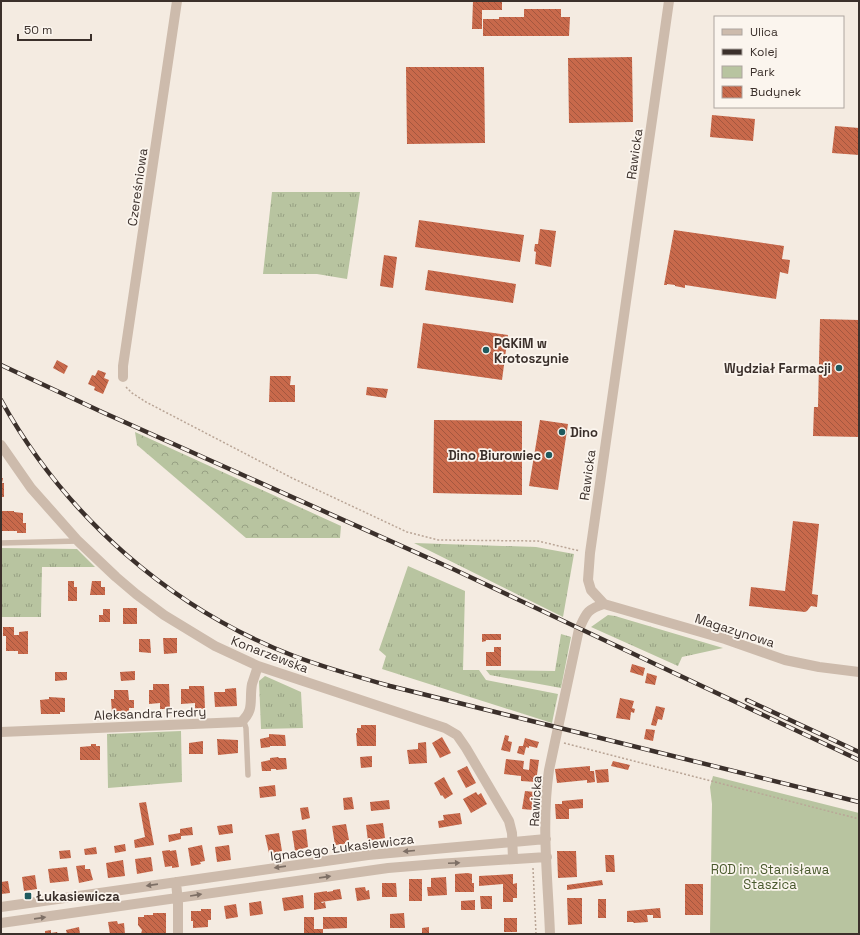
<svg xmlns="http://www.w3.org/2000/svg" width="860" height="935" font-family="'Space Grotesk',sans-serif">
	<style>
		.grass { fill: url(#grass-tufts) }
		.forest { fill: url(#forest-crowns) }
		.green { fill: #b8c4a0 }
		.building { fill: url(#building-back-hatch) }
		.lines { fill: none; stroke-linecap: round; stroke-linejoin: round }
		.path { stroke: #b9a596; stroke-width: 1.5; stroke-dasharray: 2 2; stroke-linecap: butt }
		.lane { stroke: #cdbbac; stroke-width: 5.5 }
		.street { stroke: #cdbbac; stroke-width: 10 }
		.rail-casing { stroke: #3b302b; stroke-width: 4.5 }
		.rail { stroke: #fbf5ee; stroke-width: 3; stroke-dasharray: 9; stroke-linecap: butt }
		.oneway { fill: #7d6f65 }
		.poi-dot { fill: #1f5a5e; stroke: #fbf5ee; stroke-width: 1.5 }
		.labels { text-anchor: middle; stroke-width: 3.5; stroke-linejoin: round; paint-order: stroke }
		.street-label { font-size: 13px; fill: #3b302b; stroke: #fbf5ee }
		.poi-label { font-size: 13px; font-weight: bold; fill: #3b302b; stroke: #fbf5ee; text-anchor: start }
		.park-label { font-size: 13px; fill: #4a5a2e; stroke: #fbf5ee }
	</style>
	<defs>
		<pattern id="grass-tufts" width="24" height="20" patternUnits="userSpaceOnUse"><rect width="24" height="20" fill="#b8c4a0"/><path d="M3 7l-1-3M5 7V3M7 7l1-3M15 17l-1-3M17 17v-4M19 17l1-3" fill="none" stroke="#97a083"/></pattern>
		<pattern id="forest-crowns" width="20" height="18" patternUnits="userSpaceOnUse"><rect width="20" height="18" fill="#b8c4a0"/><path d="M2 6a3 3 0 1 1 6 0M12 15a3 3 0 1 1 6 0" fill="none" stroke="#97a083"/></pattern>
		<pattern id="building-back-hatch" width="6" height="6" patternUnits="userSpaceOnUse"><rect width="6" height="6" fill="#c8694b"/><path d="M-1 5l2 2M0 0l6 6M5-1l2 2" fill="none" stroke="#a4573f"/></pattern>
	</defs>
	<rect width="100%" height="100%" fill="#f4ebe1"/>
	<path class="grass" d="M272,192H360L347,279L317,274H263Z
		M414,543L536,547L574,554L563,617Z
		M1,548L77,549L95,567H42L41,617H1Z
		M408,566L465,591L463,670H479L486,680L558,694L552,723L382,669L386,656L379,650Z
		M608,615L615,616L723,648L682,657L678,666L591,627Z
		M561,634L571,637L561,688L490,675L486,670L555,671Z
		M265,676L301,692L303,728L261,729L259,681Z
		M181,731L182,782L108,788L107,734Z"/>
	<path class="forest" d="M135,432L341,526L340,538H246L137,445Z"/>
	<path class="green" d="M713,776L859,813V934H710L712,804L710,787Z"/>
	<path class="building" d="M473,1H502V10H482V29H472Z
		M524,9H561V17H570L569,36H483V19H499V17H524Z
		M632,57L633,122L569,123L568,58Z
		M406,67H484L485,143L407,144Z
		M712,115L755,119L753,141L710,137Z
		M835,126L859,128V155L832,153Z
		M419,220L524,235L520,262L415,247Z
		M540,229L556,231L551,267L535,264L536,252L534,251L535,244H538Z
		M674,230L784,246L782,259L790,260L788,274L780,272L776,299L685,285V288L675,286V285L667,284V285H664Z
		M384,255L397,257L393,288L380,286Z
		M428,270L516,284L513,303L425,290Z
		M820,319L859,320V437L813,436L814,407H818Z
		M423,323L508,335L502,380L417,368Z
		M57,360L68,366L64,374L53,368Z
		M98,370L106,373L104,378L109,380L103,394L94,390L95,387L88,384L92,375L95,376Z
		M270,376H291L290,385H295V402H269Z
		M367,387L388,389L386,398L366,395Z
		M434,420L522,421V495L433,493Z
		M540,420L568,424L558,490L529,486Z
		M1,478H3L2,483H4V497H1Z
		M1,511H14V512L23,513V523H26V533H17V531H1Z
		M793,521L819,524L812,594L818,595L817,607L811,606L807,611L805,612L749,606L751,587L785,591Z
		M68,581H74V587H77V601H68Z
		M92,581H101V587H105V595H90Z
		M123,608H137V624H123Z
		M103,609H110V622H99V615H103Z
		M3,627H14V635H19V632L28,631V654H18V651H6V636H3Z
		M482,634H501V640H486V641L482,642Z
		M163,638H177V653L164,654Z
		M139,639H150L151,653L139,652Z
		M494,647H501V666H486V652H494Z
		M632,664L645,668L643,676L630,672Z
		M135,671V680L121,681L120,672Z
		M55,672H67V680L55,681Z
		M647,673L657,676L655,685L645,683Z
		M153,684H169L170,709H160V703L149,704V690H153Z
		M189,686H204L205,709H195V703L181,704V689H189Z
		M236,688L237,706L215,707L214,692H225V689Z
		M114,690H128L129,700H134V708H129V712L112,713L111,699H114Z
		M49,697L65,698V712H60V714H41L40,700L49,699Z
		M620,698L634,701L632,708L635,709L634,713L631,712L630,720L616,718Z
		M656,706L665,708L662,720L658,719L656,726L651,725Z
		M361,725H376V746H357L356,733H357V728H361Z
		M646,729L655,730L653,741L644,739Z
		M269,734L285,735L286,746H270V747L261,748L260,739L269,737Z
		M505,735L509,736L508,741L512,742L510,752L501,750Z
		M442,737L451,753L440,758L432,743Z
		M525,738L539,742L537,748L529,746V748L526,747L524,755L517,753L519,746H523Z
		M217,739L238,740V753L218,755Z
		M203,741V754H189V743Z
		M426,742L427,763L409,764L407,750L418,749V743Z
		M91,744H96V746H100V760H80V747L91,746Z
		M372,756V767L361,768L360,757Z
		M278,757L279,758H286L287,769L276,770V769H271V771H262L261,762L270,760V758Z
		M506,759L524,761L523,769L529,770L530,759L539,760L536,782L521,781V776L504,774Z
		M613,761L630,765L628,770L611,766Z
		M467,766L476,783L466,788L457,771Z
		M590,766V771H594L595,782L587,783V780L557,783L555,769Z
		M608,769L609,782L597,783L595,770Z
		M444,777L453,794L445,799L442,795L441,796L434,783Z
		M275,785L276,796L260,798L259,787Z
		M525,791L535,792L533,810L522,809Z
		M476,792L478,795L481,793L487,804L471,813L463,799Z
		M352,797L354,809L344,810L343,798Z
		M583,799V808L569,809V819H556L555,804H562V801Z
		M389,800L390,809L371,811L370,802Z
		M146,802L154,845L135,848L134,840L145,837L139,803Z
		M308,807L310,818L302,820L300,808Z
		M460,813L462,824L439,828L438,821L444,820L443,815Z
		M383,823L385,838L368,841L366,825Z
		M232,824L233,833L219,835L217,826Z
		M346,824L349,840L345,842V844L335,845L332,826Z
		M192,827L193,835L181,836V839L169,842L168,835L180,833V829Z
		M306,829L308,847L295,851L292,831Z
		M279,833L282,851L277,852L275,854L273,852L269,853L265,835Z
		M125,844L126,851L115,853L114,846Z
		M202,845L205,861L200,862L201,864L191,866L188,848Z
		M229,845L231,860L217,862L215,847Z
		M96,847L97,854L85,855L84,849Z
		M70,850L71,858L60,859L59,851Z
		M170,850V851L176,850L179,867L172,868V866L165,867L162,851Z
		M557,851H576L577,877L558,878Z
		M605,855H614L615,872H606Z
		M151,857L153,871L137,874L135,859Z
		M123,860L125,876L108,878L106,863Z
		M85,865V869H90L93,880L79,883L76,866Z
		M67,867L69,881L50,883L48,869Z
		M468,873L472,874V883H474V892H455V874Z
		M513,874V884L517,883V898H513V902H503V884L479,886V876Z
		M35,875L37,889L24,891L22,877Z
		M446,877L447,895L428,896L427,887H431V878Z
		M409,879H422V901H409Z
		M602,880L603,885L567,890V885Z
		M8,881L10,893L1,894V882Z
		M382,883H396L397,897H382Z
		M685,884H703V915H685Z
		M365,887L366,891L369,890L370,899L357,901L355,888Z
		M340,889L342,899L321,902L322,903L325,902L326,908L314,910V893L327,891V892L333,891V890Z
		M303,895L304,908L284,911L282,898Z
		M480,896H492V909H481Z
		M567,898H582V924L568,925Z
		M598,899H606V918H598Z
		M475,900V910H461V901Z
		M261,901L263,914L250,916L249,903Z
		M236,904L238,917L226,919L224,906Z
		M660,908L661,918H653V915H647L648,922L634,923L633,922H627V911Z
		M201,909H211V920H208V927L193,928V921H191V911H201Z
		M153,913H166V934H141L142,930L138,925V917H144V915H153Z
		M404,913L405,928H390V914Z
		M304,917H314V929H323V934H304Z
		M323,917H347V928L323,929Z
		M504,918H517V932H504Z
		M117,921L118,924L124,923L125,934H110L108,922Z
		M79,927L80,934H67L66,930Z
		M429,927V934H422V928Z
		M51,930V933L57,932L58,934H45V931Z"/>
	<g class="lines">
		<path class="path" d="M126,387L132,393L146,402L292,478L407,532L438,540L538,541L580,551
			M564,743L859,819
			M533,868L536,934"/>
		<path class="lane" d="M1,543L78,541
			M243,719L246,728L248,775"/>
		<path class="street" d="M669,1L590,553L588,580L591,590L604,604L725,639L785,660L819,667L859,672
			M123,377V366L177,1
			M1,445L31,488L78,541L116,577L136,594L164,615L215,646L258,666L445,728L457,735L466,748L509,821L512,833L513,859
			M1,732L241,722C255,710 249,700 252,684C254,678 256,672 258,666
			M176,882L178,903V934
			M1,907L368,855L546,839
			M1,923L388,868L437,864L547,857
			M550,934C548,880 541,824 549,770L579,629C586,614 587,609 604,604"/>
		<defs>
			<path id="rail" d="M1,365L102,412L453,569L859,760
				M1,400C65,516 171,609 294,656C326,668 358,677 390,686L859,802
				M747,700L859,752"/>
		</defs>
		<use href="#rail" class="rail-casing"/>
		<use href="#rail" class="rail"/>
	</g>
	<defs><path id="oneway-solid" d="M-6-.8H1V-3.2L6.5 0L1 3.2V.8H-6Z"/></defs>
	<g class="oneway">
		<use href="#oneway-solid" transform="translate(409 851) rotate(175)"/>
		<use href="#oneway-solid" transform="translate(454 863) rotate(-3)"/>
		<use href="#oneway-solid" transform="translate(280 867) rotate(172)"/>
		<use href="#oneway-solid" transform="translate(325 877) rotate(-8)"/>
		<use href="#oneway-solid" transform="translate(152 885) rotate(172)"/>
		<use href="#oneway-solid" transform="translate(196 895) rotate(-9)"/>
		<use href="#oneway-solid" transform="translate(40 918) rotate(-8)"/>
	</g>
	<g class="poi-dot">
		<circle cx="486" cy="350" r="4"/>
		<circle cx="839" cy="368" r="4"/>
		<circle cx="562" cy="432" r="4"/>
		<circle cx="549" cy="455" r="4"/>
		<rect x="24" y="892" width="8" height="8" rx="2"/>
	</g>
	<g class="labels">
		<g class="street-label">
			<text transform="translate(634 154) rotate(-82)" y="5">Rawicka</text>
			<text transform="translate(137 187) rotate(-82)" y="5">Czereśniowa</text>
			<text transform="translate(587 475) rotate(-82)" y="5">Rawicka</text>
			<text transform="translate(735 630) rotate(18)" y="5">Magazynowa</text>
			<text transform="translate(270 654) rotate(21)" y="5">Konarzewska</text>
			<text transform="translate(150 713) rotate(-2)" y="5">Aleksandra Fredry</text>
			<text transform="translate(535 801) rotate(-87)" y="5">Rawicka</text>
			<text transform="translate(342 847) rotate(-7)" y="5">Ignacego Łukasiewicza</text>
		</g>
		<g class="poi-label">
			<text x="494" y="348">PGKiM w<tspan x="494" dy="15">Krotoszynie</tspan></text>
			<text x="831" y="373" text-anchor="end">Wydział Farmacji</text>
			<text x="570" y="437">Dino</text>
			<text x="541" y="460" text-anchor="end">Dino Biurowiec</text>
			<text x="36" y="901">Łukasiewicza</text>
		</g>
		<g class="park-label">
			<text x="770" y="874">ROD im. Stanisława<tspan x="770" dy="15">Staszica</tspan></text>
		</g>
	</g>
	<rect width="860" height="935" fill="none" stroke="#3b302b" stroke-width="4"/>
	<rect x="714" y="16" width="130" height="92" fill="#fbf5ee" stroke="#aea6a0"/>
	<rect x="722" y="29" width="20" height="6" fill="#cdbbac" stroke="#aea6a0"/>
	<text x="750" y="36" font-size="12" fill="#3b302b">Ulica</text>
	<rect x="722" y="49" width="20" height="6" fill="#3b302b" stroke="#aea6a0"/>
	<text x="750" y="56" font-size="12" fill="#3b302b">Kolej</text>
	<rect x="722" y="66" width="20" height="12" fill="#b8c4a0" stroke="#aea6a0"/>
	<text x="750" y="76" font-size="12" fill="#3b302b">Park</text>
	<rect x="722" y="86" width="20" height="12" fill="url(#building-back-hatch)" stroke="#aea6a0"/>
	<text x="750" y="96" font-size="12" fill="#3b302b">Budynek</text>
	<path d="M18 34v6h73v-6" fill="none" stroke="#3b302b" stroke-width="2"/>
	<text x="24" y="34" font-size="12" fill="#3b302b" stroke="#fbf5ee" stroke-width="3" paint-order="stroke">50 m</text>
</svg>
